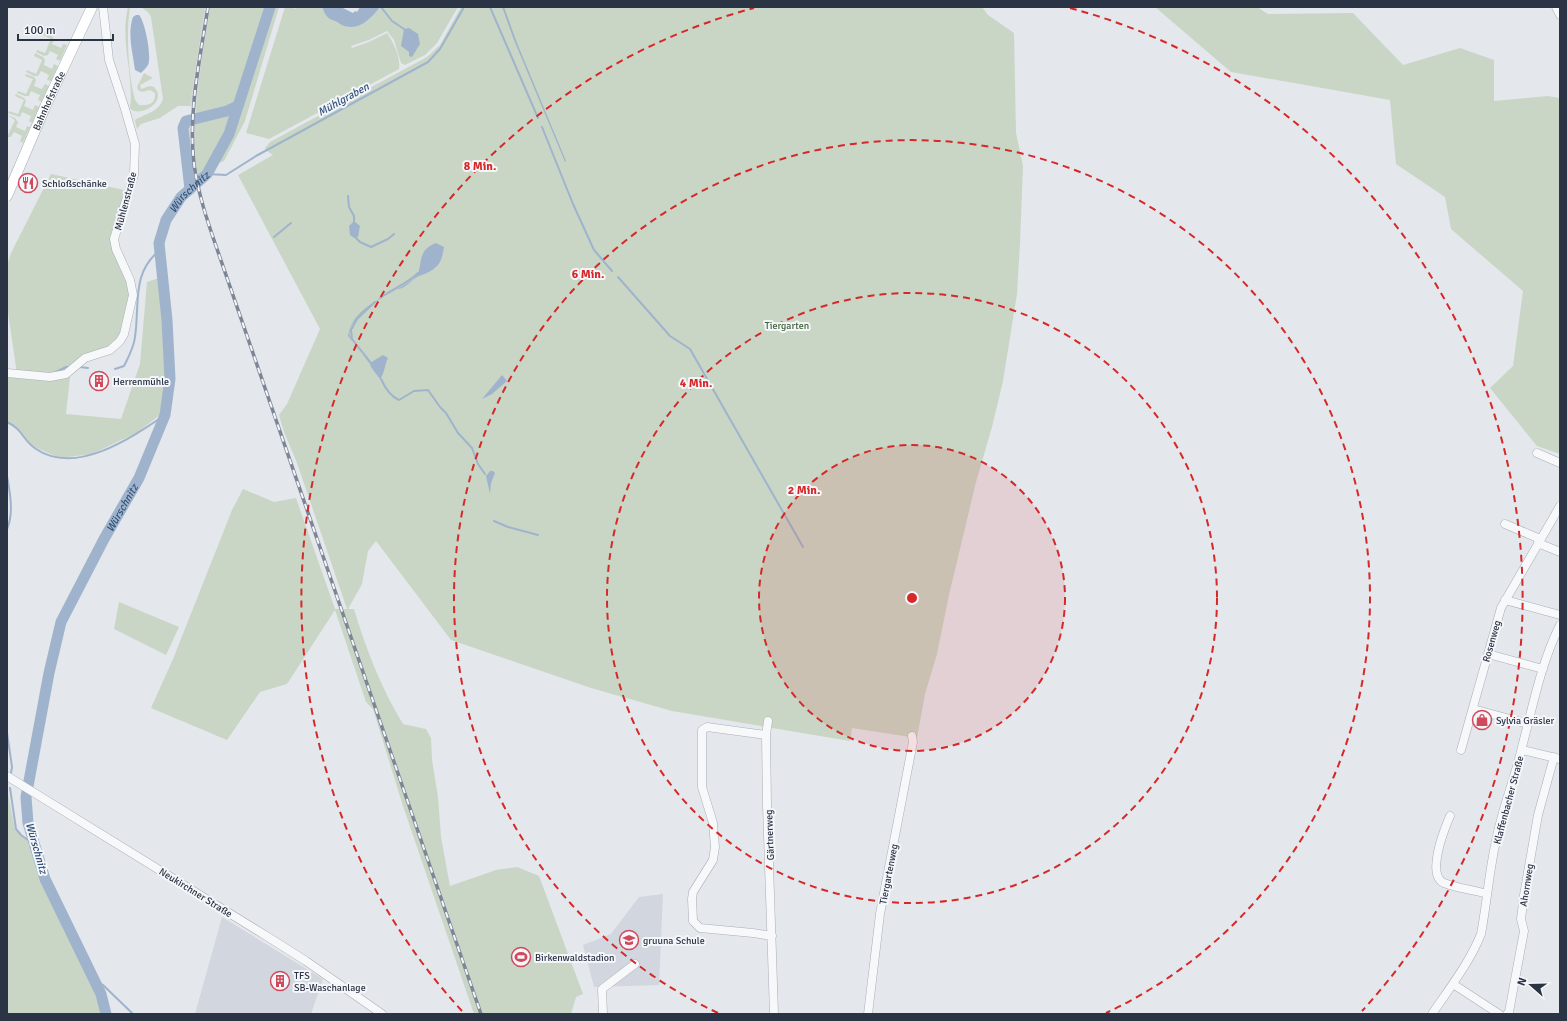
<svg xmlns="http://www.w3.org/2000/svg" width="1567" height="1021" font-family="Signika,sans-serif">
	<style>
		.built { fill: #d2d6de }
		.green { fill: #c9d6c5 }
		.water { fill: #9fb4cc }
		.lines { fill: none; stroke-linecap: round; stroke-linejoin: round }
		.stream { stroke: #9fb4cc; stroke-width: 2 }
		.river { stroke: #9fb4cc; stroke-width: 11 }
		.minor-casing { stroke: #a9aeb7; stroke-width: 9 }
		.major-casing { stroke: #a3abb8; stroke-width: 11 }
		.minor { stroke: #f7f8fa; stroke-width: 8 }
		.major { stroke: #fff; stroke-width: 10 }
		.rail-casing { stroke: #7d8696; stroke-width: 3.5 }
		.rail { stroke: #f4f6f9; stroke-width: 2; stroke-dasharray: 6; stroke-linecap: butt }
		.ring { fill: none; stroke: #d62828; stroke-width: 2; stroke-dasharray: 7 5 }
		.labels { text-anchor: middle; stroke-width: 4; stroke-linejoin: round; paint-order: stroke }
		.street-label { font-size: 10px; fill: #2b3445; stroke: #f4f6f9 }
		.poi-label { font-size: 10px; fill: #2b3445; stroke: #f4f6f9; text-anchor: start }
		.park-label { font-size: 10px; fill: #3f6138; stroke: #f4f6f9 }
		.water-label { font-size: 11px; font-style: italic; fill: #34527a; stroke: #f4f6f9 }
		.centre { fill: #d62828; stroke: #f4f6f9; stroke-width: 2 }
		.ring-label { font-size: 12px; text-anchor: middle; font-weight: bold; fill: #d62828; stroke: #f4f6f9; stroke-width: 4; stroke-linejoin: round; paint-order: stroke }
	</style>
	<rect width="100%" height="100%" fill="#e4e7ec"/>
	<path class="built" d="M205,7H210L196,107L190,106Z
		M189,123H196V147L198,173L194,174L190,148Z
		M663,894L659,985L594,987L583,945L611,934L639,897Z
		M222,917L323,979L311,1014H195Z"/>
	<path class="green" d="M128,7H130C126,34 128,73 135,100L139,105C148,106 156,104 155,93L150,90L142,92L138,90L137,87L144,73L153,78L140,85L141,89L150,86L154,87C169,102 138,119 130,108C132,95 130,83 129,70C126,49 123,28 128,7Z
		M141,7H205L190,106H178L160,118L141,124L137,129L135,120C146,113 158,113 163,99L151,17L148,12Z
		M210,7H267L226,133L207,164L205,171L198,175C189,119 202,63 210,7Z
		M272,7H279L245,121L224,161L216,164L230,135L241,107Z
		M285,7H292L295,9L297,7H322C326,16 328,18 337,22C356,30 368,24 380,7H458L437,43L425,55L405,65L401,63L394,40L387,31L369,40L351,46L352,48L369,42L387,33C393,42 401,57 399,69L269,139L246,133Z
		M461,7H982L988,15L1014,33L1016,133L1023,166L1020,243L1017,294L1003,381L992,427L976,482L949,595L937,654L925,694L917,738L852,728L850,741L672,711L591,688L451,640L376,541L368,551L362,584L348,609H354C366,649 381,688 403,724L426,729L431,738L432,760L438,797L441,837L450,886L496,870L517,867L539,876L583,994L576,997L571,1014H474L403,806L373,709L366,702L335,610L287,684L260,692L227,740L151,708L173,659L232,510L243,489L274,502L296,498L335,609H347L297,463L284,432L279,415L287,404L320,329L238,175L273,155L267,151L265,148L270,142L427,57L440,45Z
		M1155,7H1257L1268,14L1353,13L1403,65L1460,48L1494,60V101L1548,96L1560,98V454L1537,446L1490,388L1513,366L1523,291L1451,229L1445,197L1396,164L1390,100L1231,72Z
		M45,32L52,36L54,40L52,44L61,48L63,44L67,45L60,61L56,59L58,55L50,51L48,55L44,56L36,52L37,50L45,53L51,39L43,35Z
		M35,53L43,57L45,60L44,65L52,69L54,64L58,66L51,81L47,80L49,75L41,71L38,76H34L26,72L27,70L36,74L42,60L34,56Z
		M26,74L34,77L36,80L34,86L42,89L45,84L49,86L42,102L38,100L40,95L31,91L29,96H25L17,93L18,91L26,94L33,79L25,76Z
		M16,94L24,98L26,101L24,106L33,110L35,105L39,107L32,123L29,121L31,116L22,112L20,117L8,113L9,111L18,114L24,100L15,96Z
		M7,115L15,118L18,122L16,127L25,131L27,126L30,127L23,143L20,141L22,136L14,132L11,137H7L15,120Z
		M51,174L124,190L112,239L128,280L132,295L124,326L117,341L66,374H17L7,306V265L11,253Z
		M159,278L167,372L161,414L138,432L92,454L60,458L32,446L19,429L7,421V377L49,380L70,377L66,414L121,419L140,364L147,282Z
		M119,602L179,627L166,655L114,629Z
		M7,788L15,830L32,845L49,891L100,994L105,1014H7Z"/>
	<path class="water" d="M322,7H341L353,13L355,11L357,12L360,7H380C371,19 358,32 342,25C340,24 339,23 337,22C327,18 326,17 322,7Z
		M502,7H504L517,43L566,161L565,162L514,40Z
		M136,15H139C145,21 152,57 148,65C146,68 143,71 141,73L135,70C133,54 127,33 133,17Z
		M409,28L418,34L420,44L412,57L409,56V52L401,46L404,29Z
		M354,221L360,226L358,237L354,238L350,235L349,226Z
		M436,243L444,247C443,253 442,261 437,266C432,271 425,274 419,276C414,278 409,284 404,287C401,289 396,289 393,291C382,297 345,321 350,336C353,346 364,355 370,363L383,355L388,358C385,364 384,375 380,379C378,376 370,367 370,364L348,336C353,304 392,296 413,279C426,269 413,252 436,243Z
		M502,375L507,381L492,394L482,399Z
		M490,471H493L495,473L491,483L490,494L486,476Z"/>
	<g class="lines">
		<path class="stream" d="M381,7L392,21L404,29
			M490,7L538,118
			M542,127L573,204L594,250L612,271
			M207,174L226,175L256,156L428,62L440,49L464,7
			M348,196L349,207L354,216V221
			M274,237L291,223
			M356,238L360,242L371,247L388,239L394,234
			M618,277L670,336L690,349L803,547
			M380,298C392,289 407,284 418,273
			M371,363L352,339L351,330L357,319L375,302
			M79,367L88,368
			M115,369L124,366C129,356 134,347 135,337C140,304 131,273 160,250
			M54,373L66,367H70
			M381,379C385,388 390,396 399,400L414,391L428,390L440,407L446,413L458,433L472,448L478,464L485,474
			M7,422C24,430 22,440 36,449C76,476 131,438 165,415
			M7,476C10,492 14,514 7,529
			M494,521L508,527L538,535
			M7,733L12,767L11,773
			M10,788L16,829L21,835L35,845
			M94,979L103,985L133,1014"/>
		<g class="river">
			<path d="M190,189L183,128L186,121L227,111L238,106"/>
			<path id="s1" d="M106,1014L101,994L45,879L28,823L26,797L49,673L61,622L104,539L139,478L165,415L170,379L167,320L159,243L166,220L181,197L207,174L229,134L270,7"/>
		</g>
		<defs>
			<path id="minor" d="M1556,7L1560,15
				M7,373L50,377L66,374L85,358L110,350L120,341L124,334L133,295L130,280L116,249L114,239L134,175L135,144L125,109L109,60L103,7
				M1537,453L1560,463
				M1505,524L1540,539
				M1538,543L1560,552
				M1505,600L1560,615
				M1488,654L1543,669
				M1473,709L1528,724
				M768,721L766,735L767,805L774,1014
				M766,735L707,727L702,730V787L713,823L715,847L713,860L693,892L692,899L693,921L700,928L753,933L772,936
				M1461,750L1501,608L1560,506
				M1522,750L1560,759
				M7,776L268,937L306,961L382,1014
				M1450,816C1444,830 1426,875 1444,883C1456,888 1474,890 1487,894
				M1453,984L1499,1014
				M603,1014L602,989L635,964
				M868,1014L880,914L913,742L912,736
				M1432,1014C1449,989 1470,962 1481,934C1487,903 1489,871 1496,841C1502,809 1515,778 1522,747C1533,706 1541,663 1560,625
				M1507,1014L1509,1012L1524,931L1521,919L1524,895L1538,815L1554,757"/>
			<g id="major">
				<path id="s2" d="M7,196L45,107L92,7"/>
			</g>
		</defs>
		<use href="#minor" class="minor-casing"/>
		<use href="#major" class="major-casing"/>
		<use href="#minor" class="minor"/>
		<use href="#major" class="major"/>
		<defs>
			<path id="rail" d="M208,7C200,59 188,111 194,164C198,193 207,220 216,246L481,1014"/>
		</defs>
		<use href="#rail" class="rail-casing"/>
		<use href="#rail" class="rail"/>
	</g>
	<circle cx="912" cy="598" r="153" fill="#d62828" fill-opacity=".12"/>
	<g class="ring">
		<circle cx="912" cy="598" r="153"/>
		<circle cx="912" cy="598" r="305"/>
		<path d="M718 1013A458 458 0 1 1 1106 1013"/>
		<path d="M462 1011A611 611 0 0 1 754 8M1070 8A611 611 0 0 1 1362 1011"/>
	</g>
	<defs>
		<symbol id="restaurant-ring" viewBox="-11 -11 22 22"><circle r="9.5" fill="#f4f6f9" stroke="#d1495b" stroke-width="1.5"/><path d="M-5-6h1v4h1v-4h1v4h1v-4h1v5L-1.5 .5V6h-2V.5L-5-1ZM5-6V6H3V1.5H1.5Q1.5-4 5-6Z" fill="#d1495b"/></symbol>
		<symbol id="building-ring" viewBox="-11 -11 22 22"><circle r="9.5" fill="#f4f6f9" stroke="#d1495b" stroke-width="1.5"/><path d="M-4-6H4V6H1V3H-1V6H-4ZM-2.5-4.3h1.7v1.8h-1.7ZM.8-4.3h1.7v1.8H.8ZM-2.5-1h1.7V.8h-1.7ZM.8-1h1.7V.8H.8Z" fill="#d1495b"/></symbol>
		<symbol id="shop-ring" viewBox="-11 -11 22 22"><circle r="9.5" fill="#f4f6f9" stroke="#d1495b" stroke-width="1.5"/><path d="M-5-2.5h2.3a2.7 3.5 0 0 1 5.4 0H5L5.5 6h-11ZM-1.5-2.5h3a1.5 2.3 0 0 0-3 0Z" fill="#d1495b"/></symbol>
		<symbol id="school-ring" viewBox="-11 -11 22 22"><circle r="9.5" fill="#f4f6f9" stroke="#d1495b" stroke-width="1.5"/><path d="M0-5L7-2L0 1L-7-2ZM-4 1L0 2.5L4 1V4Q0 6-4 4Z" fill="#d1495b"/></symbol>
		<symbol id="stadium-ring" viewBox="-11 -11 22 22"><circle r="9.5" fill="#f4f6f9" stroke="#d1495b" stroke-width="1.5"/><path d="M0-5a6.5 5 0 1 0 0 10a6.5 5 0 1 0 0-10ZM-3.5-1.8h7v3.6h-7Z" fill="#d1495b"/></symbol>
	</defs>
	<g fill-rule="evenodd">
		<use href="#restaurant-ring" x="17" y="172" width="22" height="22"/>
		<use href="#building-ring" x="88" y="370" width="22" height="22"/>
		<use href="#shop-ring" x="1471" y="709" width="22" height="22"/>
		<use href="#school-ring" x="618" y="929" width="22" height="22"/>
		<use href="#stadium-ring" x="510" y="946" width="22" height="22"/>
		<use href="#building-ring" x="269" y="970" width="22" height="22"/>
	</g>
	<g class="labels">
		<g class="street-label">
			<text dy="4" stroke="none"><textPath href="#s2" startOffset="104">Bahnhofstraße</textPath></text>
			<text transform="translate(125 201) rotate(-75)" y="4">Mühlenstraße</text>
			<text transform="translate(1491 641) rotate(-74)" y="4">Rosenweg</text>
			<text transform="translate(1508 800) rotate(-75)" y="4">Klaffenbacher Straße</text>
			<text transform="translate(769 835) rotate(-92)" y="4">Gärtnerweg</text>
			<text transform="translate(888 874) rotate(-79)" y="4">Tiergartenweg</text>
			<text transform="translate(1526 885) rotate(-81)" y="4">Ahornweg</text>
			<text transform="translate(196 892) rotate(32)" y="4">Neukirchner Straße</text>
		</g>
		<g class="poi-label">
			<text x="42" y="187">Schloßschänke</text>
			<text x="113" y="385">Herrenmühle</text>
			<text x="1496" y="724">Sylvia Gräsler</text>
			<text x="643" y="944">gruuna Schule</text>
			<text x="535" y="961">Birkenwaldstadion</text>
			<text x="294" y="979">TFS<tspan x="294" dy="12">SB-Waschanlage</tspan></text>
		</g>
		<g class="park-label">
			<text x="787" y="329">Tiergarten</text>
		</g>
		<g class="water-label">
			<text transform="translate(343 99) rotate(-29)" y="4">Mühlgraben</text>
			<text dy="4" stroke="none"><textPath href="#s1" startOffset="877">Würschnitz</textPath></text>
			<text dy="4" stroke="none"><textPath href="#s1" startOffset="541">Würschnitz</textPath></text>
			<text transform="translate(37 848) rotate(74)" y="4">Würschnitz</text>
		</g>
	</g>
	<circle cx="912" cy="598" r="6" class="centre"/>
	<g class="ring-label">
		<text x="480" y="170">8 Min.</text>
		<text x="588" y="278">6 Min.</text>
		<text x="696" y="387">4 Min.</text>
		<text x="804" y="494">2 Min.</text>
	</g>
	<rect width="1567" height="1021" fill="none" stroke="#2b3445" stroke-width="16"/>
	<g transform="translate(1531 985) rotate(290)" stroke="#f4f6f9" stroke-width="3" paint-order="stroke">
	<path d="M0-3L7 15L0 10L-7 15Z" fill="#2b3445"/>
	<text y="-6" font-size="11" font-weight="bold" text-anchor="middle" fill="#2b3445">N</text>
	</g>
	<path d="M18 34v6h95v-6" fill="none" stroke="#2b3445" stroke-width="2"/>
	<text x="24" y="34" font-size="12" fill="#2b3445" stroke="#f4f6f9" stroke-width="3" paint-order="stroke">100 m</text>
</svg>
